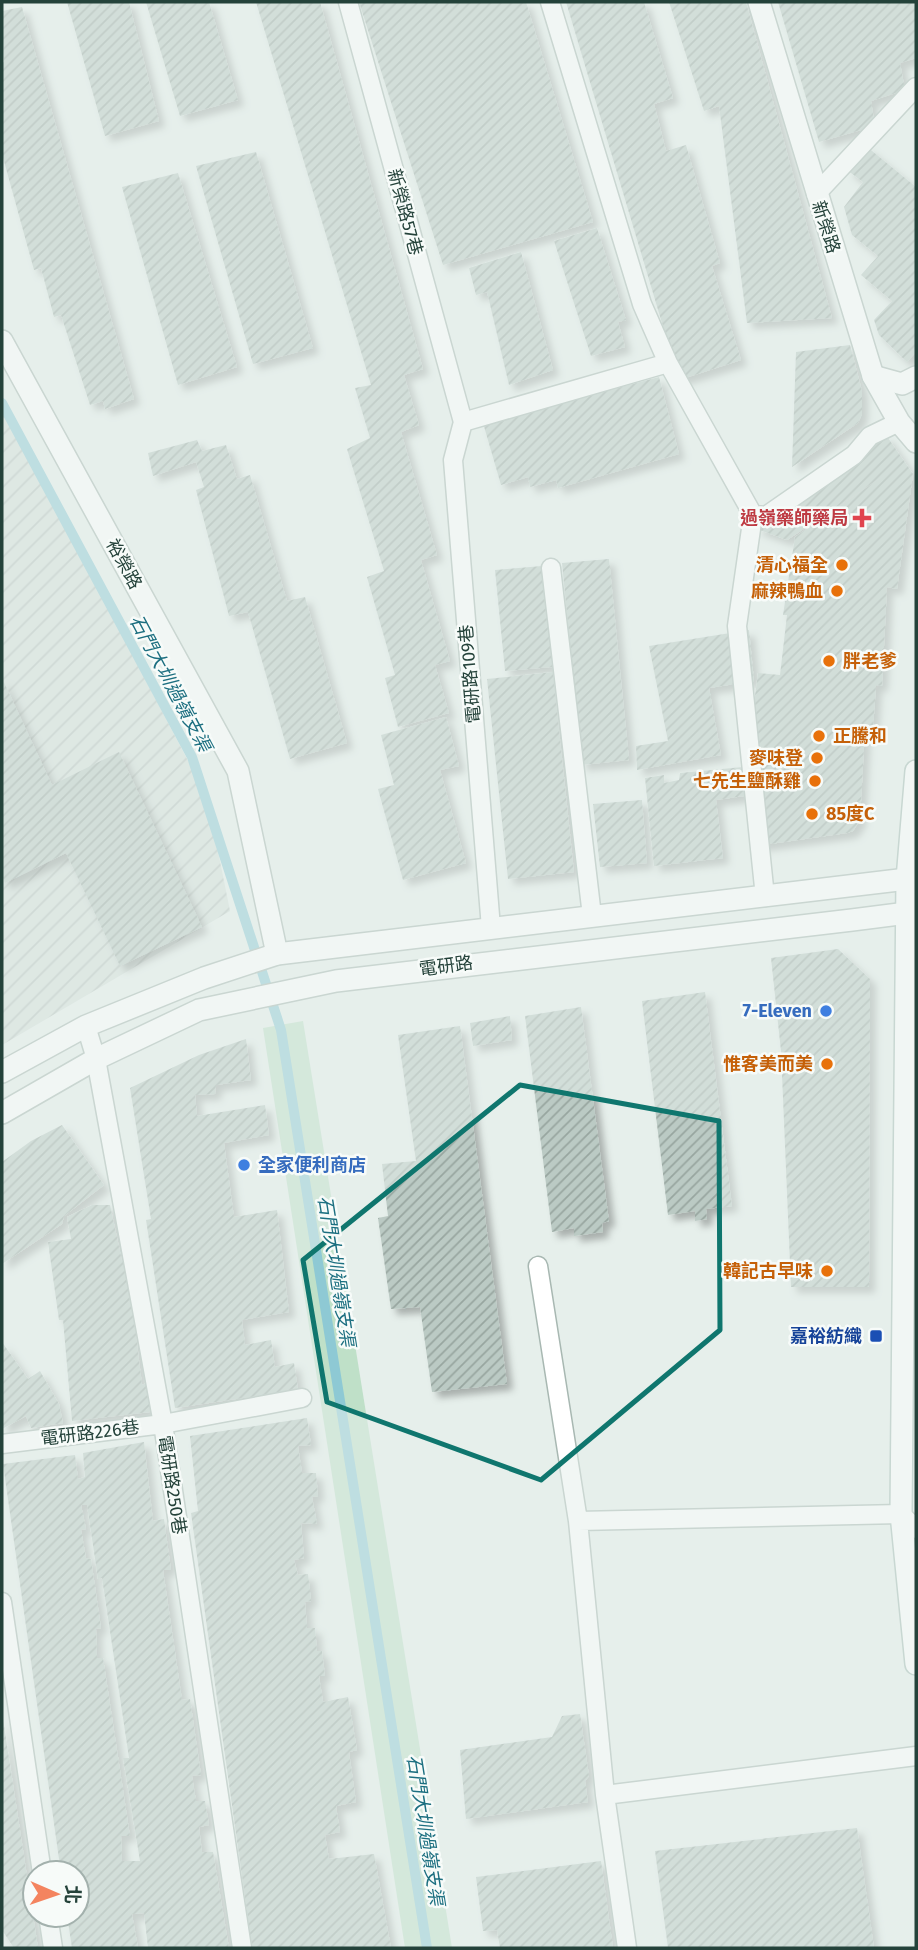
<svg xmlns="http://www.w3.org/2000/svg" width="918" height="1950" font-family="'Fira Sans','Noto Sans TC',sans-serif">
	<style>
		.industrial { fill: url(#industrial-furrows) }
		.green { fill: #bfe0c8 }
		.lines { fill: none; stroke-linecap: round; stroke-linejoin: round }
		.stream { stroke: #8ec9d4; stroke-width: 10 }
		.building { fill: url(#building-hatch); fill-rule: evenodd; filter: url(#shadow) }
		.service-casing { stroke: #a8b8b2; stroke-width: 21 }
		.minor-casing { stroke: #a8b8b2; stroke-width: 24 }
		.tertiary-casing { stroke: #a8b8b2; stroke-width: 24 }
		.secondary-casing { stroke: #a4bbb3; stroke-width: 24 }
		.service { stroke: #fff; stroke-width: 18 }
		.minor { stroke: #fff; stroke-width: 21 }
		.tertiary { stroke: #fff; stroke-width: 21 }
		.secondary { stroke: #fff; stroke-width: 21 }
		.marked { fill: none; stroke: #0f766e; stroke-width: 5; stroke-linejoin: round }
		.health-dot { fill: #e0444e; stroke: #f7fbf9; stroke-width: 2.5 }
		.food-dot { fill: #e8710a; stroke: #f7fbf9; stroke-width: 2.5 }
		.shop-dot { fill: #3f7fe0; stroke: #f7fbf9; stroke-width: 2.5 }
		.transit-dot { fill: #1a4fb4; stroke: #f7fbf9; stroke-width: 2.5 }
		.labels { text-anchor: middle; stroke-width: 5; stroke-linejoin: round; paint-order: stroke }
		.street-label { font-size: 18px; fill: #24423a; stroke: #f7fbf9 }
		.health-label { font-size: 18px; font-weight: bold; fill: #be3a42; stroke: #f7fbf9; text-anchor: end }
		.food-label { font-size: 18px; font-weight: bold; fill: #c56008; stroke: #f7fbf9; text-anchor: end }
		.shop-label { font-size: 18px; font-weight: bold; fill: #366cbe; stroke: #f7fbf9; text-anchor: end }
		.transit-label { font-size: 18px; font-weight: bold; fill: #164399; stroke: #f7fbf9; text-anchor: end }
		.water-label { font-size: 19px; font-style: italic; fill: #1c6f80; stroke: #f7fbf9 }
	</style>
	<defs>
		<pattern id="industrial-furrows" width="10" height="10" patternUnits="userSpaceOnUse" patternTransform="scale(1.75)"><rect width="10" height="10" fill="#d4dfda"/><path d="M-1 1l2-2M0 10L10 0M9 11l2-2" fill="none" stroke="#b6c1bc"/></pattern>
		<pattern id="building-hatch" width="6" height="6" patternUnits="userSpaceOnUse" patternTransform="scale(1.75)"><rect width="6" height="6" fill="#bbcac4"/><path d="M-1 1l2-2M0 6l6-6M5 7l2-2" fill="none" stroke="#98a6a0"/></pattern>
		<filter id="shadow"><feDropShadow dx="6" dy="6" stdDeviation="3.5" flood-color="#0004"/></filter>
	</defs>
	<rect width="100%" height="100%" fill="#e6efeb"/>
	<path class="industrial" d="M2,406L207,797L230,911L2,1045Z"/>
	<path class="green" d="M303,1021L452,1948H405L263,1028Z"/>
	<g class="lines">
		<path class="stream" d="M2,403L192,757L281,1030L427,1948"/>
	</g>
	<path class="building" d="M67,2H129L159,121L105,136Z
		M146,2H209L238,100L180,116Z
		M256,2H320L423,369L404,375L419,425L401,432L437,555L421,560L450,661L435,665L449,713L398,727L385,678L395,675L367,577L384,571L347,449L370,438L355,388L371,385Z
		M359,2H526L593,222L443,265Z
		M566,2H644L673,98L654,104L660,127L666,151L686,145L720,263L712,266L741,360L679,380Z
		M669,2H746L832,318L747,323L719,106L704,111Z
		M778,2H916V58L900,63L905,90L871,101L875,126L819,142Z
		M22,7L134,399L105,409L103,401L90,405L61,315L54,317L41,268L34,270L2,154V63L4,62L2,11Z
		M866,146L916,187V352L907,362L879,335L874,320L892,301L861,275L878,256L852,235L844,207L863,182L847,170Z
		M256,152L313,348L253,364L196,166Z
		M178,173L237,367L178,385L122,187Z
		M597,228L626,320L618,322L625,347L591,356L554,241Z
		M521,252L553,370L509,385L487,292L476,295L469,268Z
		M850,345L862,391V414L858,423L792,467L796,352Z
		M659,377L679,454L558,488L556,480L530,487L528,477L501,485L483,423Z
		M886,435L913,474L897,589L887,587L882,686L876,685L873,729H865L860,820L853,831L847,833L756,846L752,718L758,673L780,675L787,615H783L795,537L895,468L787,540L754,528Z
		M197,440L202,451L226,445L237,479L250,475L287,601L305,597L347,743L290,759L248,612L229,616L196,490L204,487L196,462L153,476L148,453Z
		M609,559L629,760L581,765L562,563Z
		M542,566L552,667L505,671L495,570Z
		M749,630L754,681L709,688L721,755L637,770L636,746L668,741L649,646Z
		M553,672L574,872L508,879L487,679Z
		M2,678L52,785L119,752L202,927L120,966L66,853L5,883L2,875Z
		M446,717L459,766L440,770L466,863L403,880L378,789L394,785L381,735Z
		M743,767L744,796L716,800L723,858L654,866L645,778L664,775V783L679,780L680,773Z
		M642,800L647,863L600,867L593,804Z
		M838,949L870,979L869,1287H791L781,1051L771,958Z
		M705,992L732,1206L706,1209L707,1219L695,1221V1211L668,1215L642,1001Z
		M581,1007L609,1221L602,1223L603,1232L574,1236V1228L552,1232L525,1016Z
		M510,1016L512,1040L473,1046L470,1023Z
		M460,1026L507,1384L432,1392L420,1307L391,1309L378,1218L388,1216L382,1164L416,1161L398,1035Z
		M246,1039L251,1080L216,1085L215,1094L195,1095L197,1116L265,1105L269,1135L224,1143L234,1217L277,1210L289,1312L242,1320L245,1345L271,1340L275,1367L294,1363L298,1390L175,1408L146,1220L151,1219L130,1088L199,1055Z
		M62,1125L104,1185L64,1216L62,1224L2,1264V1162L31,1141Z
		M92,1205H110L122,1261L127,1260L142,1385L146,1383L150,1412L72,1421L63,1320H59L48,1242L71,1239L67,1217Z
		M2,1342L28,1379L40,1371L59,1404L63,1423L31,1428L26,1416L2,1429Z
		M307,1418L311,1445L298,1446L302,1473H316L318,1496L312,1497L317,1524L301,1523L304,1558L294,1560L298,1575L308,1574L311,1601L305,1602L307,1628H315L317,1651H322L325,1676H319L323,1702L348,1697L357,1750L349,1752L356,1802L336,1806L340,1832L325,1835L329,1859L374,1854L391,1948H252L191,1513L198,1511L190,1436Z
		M144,1442L153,1521L164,1519L171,1570H163L182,1700L190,1699L201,1775L192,1776L196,1801H205L209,1825L199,1827L202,1852H213L229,1948H148L144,1913L132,1914L138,1948H72L67,1915H77V1873H61L3,1464L75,1455L78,1479L85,1477L83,1453ZM81,1505H87L98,1579L102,1578L129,1758H123L140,1861H122L121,1836H130L103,1658H97L96,1629L101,1628L91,1559L86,1558L81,1530L86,1529Z
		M580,1714L589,1776L585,1781L588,1802L466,1819L460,1750L552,1737L562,1716Z
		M2,1719H3L38,1948H14L2,1930Z
		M857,1828L874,1948H668L655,1851Z
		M601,1861L613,1948H500L497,1930L483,1931L476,1877Z"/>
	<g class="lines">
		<defs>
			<path id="service" d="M348,2L463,422
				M550,2L642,304L668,363L753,515L766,516L854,455L870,436L899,422
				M816,194L916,87
				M463,422L453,460L491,928
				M463,422L668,363
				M753,515L737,626L765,897
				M551,568L592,916
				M86,1026L96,1059L163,1424L242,1948
				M538,1266L578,1521L605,1795L627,1948
				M2,1444L163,1424L302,1398
				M578,1521L901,1514L916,1529
				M2,1602L42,1873
				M605,1795L916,1756
				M48,1915L53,1948"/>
			<path id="minor" d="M2,341L238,771L277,954
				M873,376L902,384L916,377"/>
			<path id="tertiary" d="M759,2L873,376L899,422L916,442
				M2,1072L86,1026L204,978L277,954L907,879L916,882
				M2,1113L96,1059L199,1010L336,981L852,920L907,913L916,907"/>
			<path id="secondary" d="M916,771L907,879L901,1514L916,1664"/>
		</defs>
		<use href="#service" class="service-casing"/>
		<use href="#minor" class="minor-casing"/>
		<use href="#tertiary" class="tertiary-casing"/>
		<use href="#secondary" class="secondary-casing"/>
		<use href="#service" class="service"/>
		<use href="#minor" class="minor"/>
		<use href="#tertiary" class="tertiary"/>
		<use href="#secondary" class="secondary"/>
	</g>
	<path d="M0 0H918V1950H0ZM520,1085L719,1121L720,1330L541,1480L327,1402L303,1260Z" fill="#e6efeb" fill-opacity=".55" fill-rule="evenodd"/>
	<path class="marked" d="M520,1085L719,1121L720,1330L541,1480L327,1402L303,1260Z"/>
	<path class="health-dot" d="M858.5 507.5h7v7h7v7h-7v7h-7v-7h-7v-7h7z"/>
	<g class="food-dot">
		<circle cx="842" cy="565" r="7"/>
		<circle cx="837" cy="591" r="7"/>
		<circle cx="829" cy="661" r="7"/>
		<circle cx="819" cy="736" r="7"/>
		<circle cx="817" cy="758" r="7"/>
		<circle cx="815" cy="781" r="7"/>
		<circle cx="812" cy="814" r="7"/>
		<circle cx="827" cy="1064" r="7"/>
		<circle cx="827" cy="1271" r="7"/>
	</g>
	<g class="shop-dot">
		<circle cx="826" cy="1011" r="7"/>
		<circle cx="244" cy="1165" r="7"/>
	</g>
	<rect class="transit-dot" x="869" y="1329" width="14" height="14" rx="3.5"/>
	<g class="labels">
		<g class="street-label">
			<text transform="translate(405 212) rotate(75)" y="6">新榮路57巷</text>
			<text transform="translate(826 227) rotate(72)" y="6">新榮路</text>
			<text transform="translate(124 564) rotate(61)" y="6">裕榮路</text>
			<text transform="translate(470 674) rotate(-95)" y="6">電研路109巷</text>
			<text transform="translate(446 966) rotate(-8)" y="6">電研路</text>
			<text transform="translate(90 1433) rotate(-7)" y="6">電研路226巷</text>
			<text transform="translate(172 1485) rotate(81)" y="6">電研路250巷</text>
		</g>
		<g class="health-label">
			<text x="848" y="524">過嶺藥師藥局</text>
		</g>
		<g class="food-label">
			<text x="828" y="571">清心福全</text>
			<text x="823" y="597">麻辣鴨血</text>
			<text x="843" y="667" text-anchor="start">胖老爹</text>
			<text x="833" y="742" text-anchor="start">正騰和</text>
			<text x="803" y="764">麥味登</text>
			<text x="801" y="787">七先生鹽酥雞</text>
			<text x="826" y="820" text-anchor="start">85度C</text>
			<text x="813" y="1070">惟客美而美</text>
			<text x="813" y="1277">韓記古早味</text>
		</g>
		<g class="shop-label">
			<text x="812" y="1017">7-Eleven</text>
			<text x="258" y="1171" text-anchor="start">全家便利商店</text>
		</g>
		<g class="transit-label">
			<text x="862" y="1342">嘉裕紡織</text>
		</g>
		<g class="water-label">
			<text transform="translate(171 683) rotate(62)" y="7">石門大圳過嶺支渠</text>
			<text transform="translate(337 1271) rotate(81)" y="7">石門大圳過嶺支渠</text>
			<text transform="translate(426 1830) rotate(81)" y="7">石門大圳過嶺支渠</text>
		</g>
	</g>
	<rect width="918" height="1950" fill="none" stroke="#24423a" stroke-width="7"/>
	<g transform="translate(56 1894) rotate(92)"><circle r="33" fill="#f7fbf9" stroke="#a3b1ad" stroke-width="2"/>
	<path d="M0-5L12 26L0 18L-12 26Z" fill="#f4845f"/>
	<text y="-10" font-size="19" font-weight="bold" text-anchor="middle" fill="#24423a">北</text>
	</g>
</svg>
